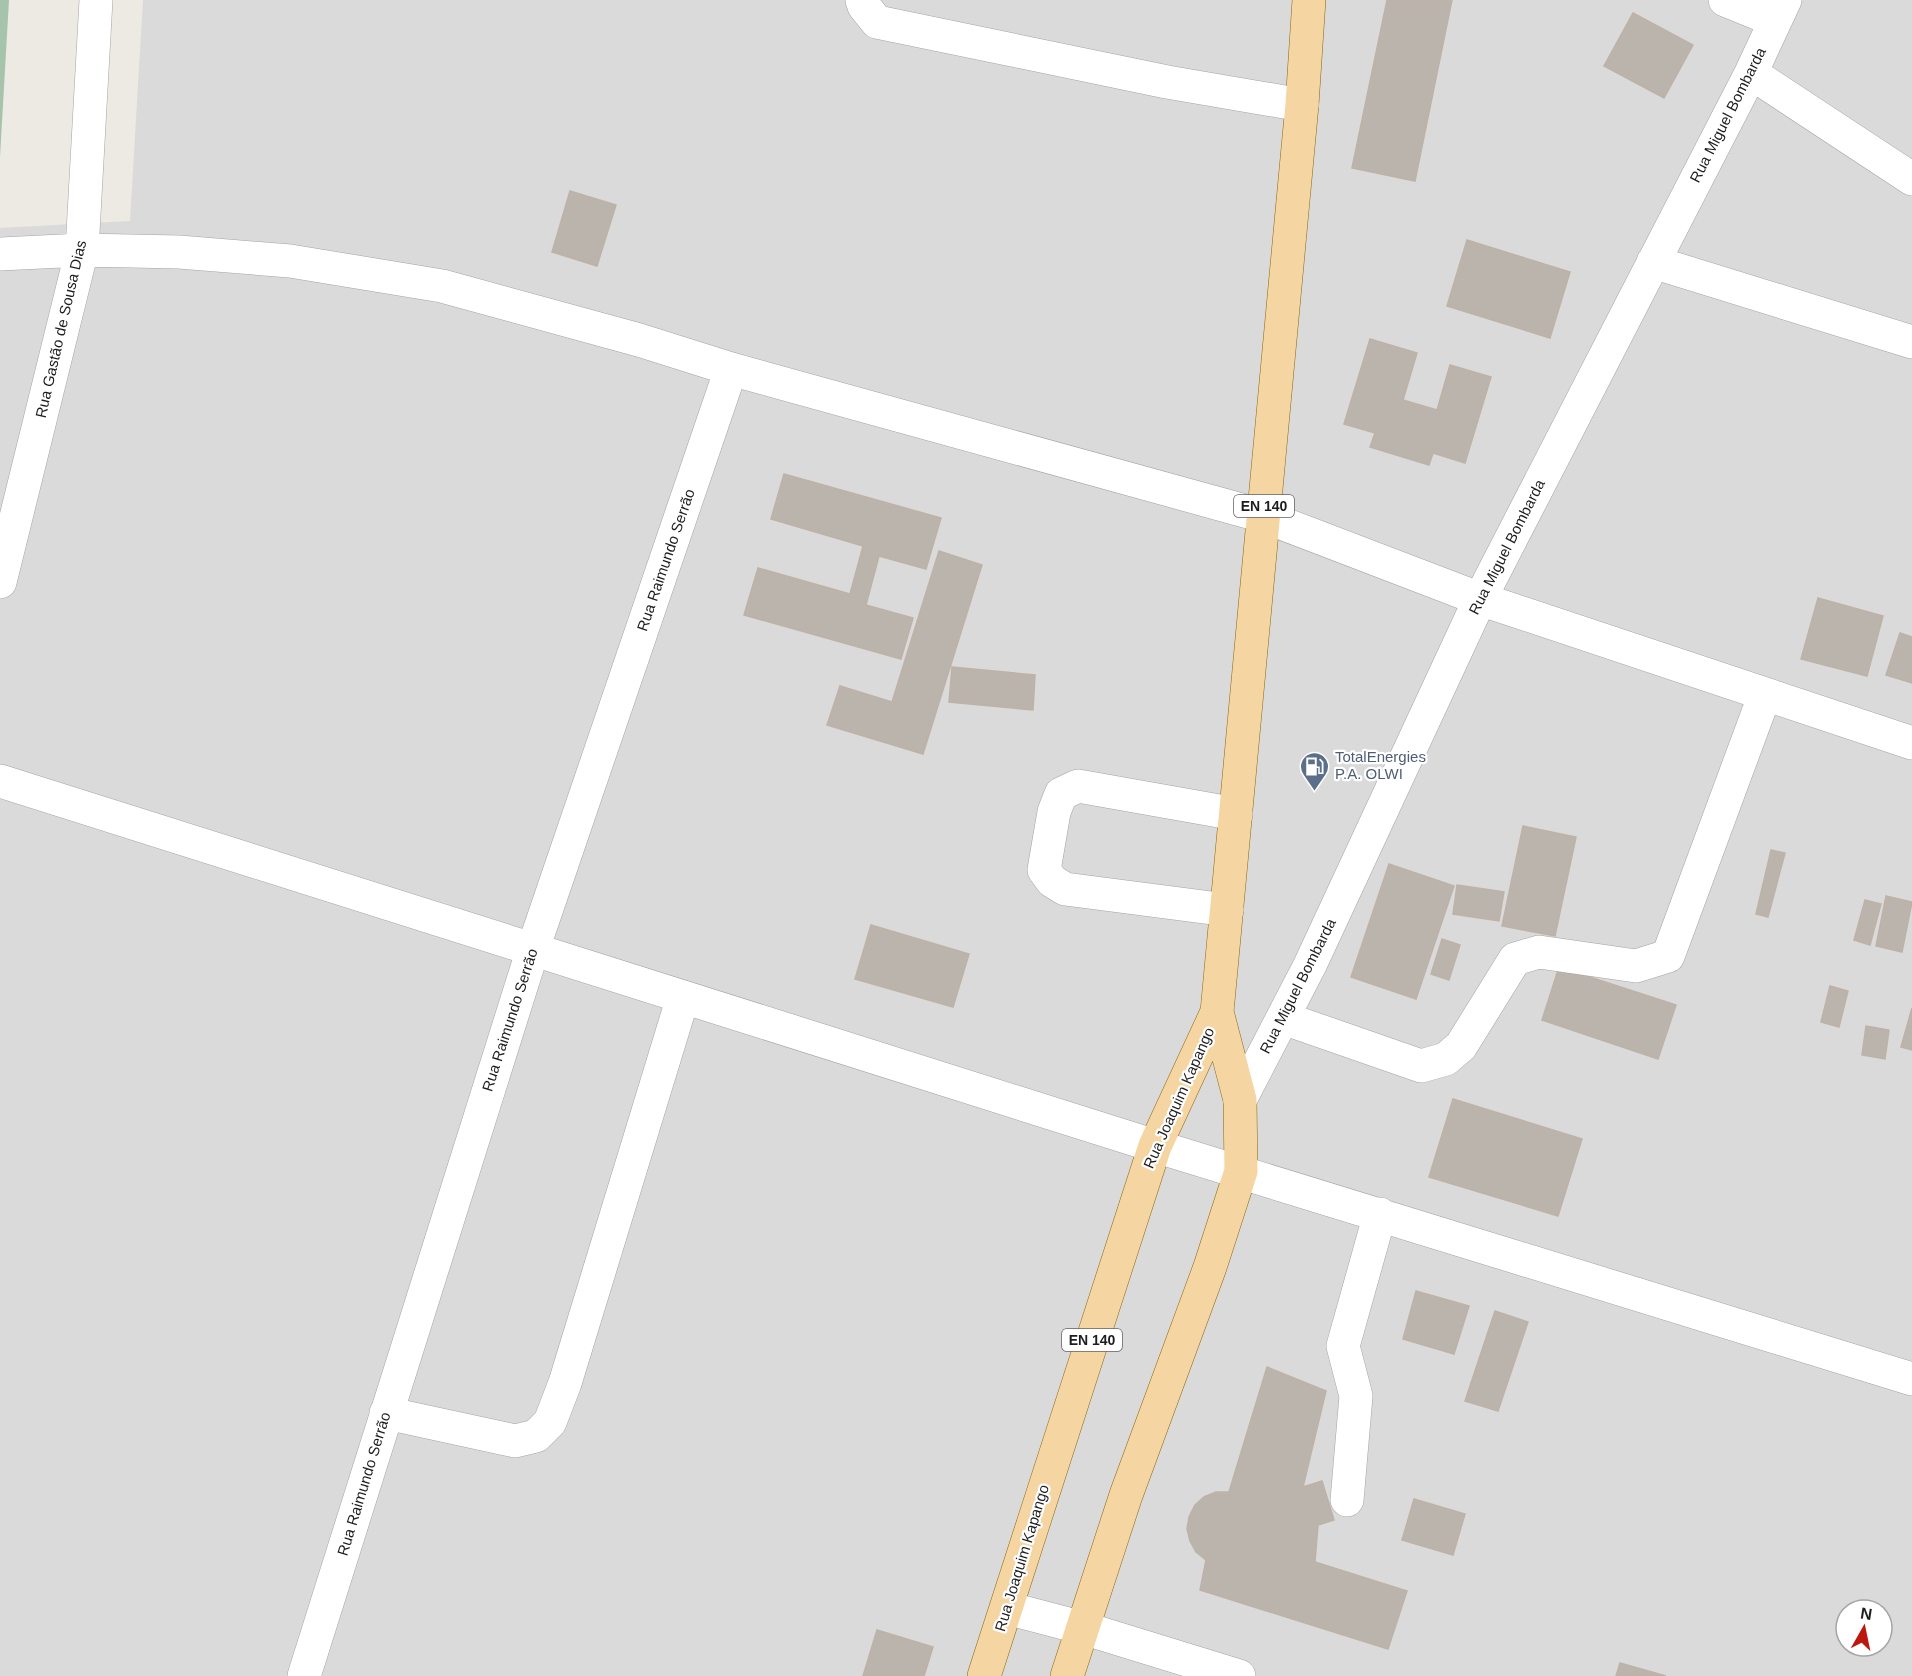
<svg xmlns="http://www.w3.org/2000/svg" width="1912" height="1676" font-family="Helvetica,sans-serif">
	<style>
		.residential { fill: #dbdada; fill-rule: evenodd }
		.cemetery { fill: #a6c4ac }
		.building { fill: #bab4ad; stroke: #beb2a7; stroke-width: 1.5 }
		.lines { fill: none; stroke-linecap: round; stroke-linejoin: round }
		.minor-casing { stroke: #a4a4a4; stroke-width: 34 }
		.major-casing { stroke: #8a680b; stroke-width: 34 }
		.minor { stroke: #fff; stroke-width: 33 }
		.major { stroke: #f5d5a1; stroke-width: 33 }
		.labels { text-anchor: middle; stroke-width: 4.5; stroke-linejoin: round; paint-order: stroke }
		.shield { fill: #fff; stroke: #616161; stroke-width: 1.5 }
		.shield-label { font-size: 14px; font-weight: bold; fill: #1d1d1d }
		.street-label { font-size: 15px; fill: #1d1d1d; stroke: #fff }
		.service-label { font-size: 15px; fill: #4e5e75; stroke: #fff; text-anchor: start }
	</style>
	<rect width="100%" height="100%" fill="#edeae3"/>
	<path class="residential" d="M143,0H1912V1676H0V228L130,221ZM1846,1610H1882V1646H1846Z"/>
	<path class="cemetery" d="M0,0H9L0,157Z"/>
	<path class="building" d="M1387,0H1452L1415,181L1352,168Z
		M1633,13L1693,45L1664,98L1604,66Z
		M570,191L616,205L597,266L552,252Z
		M1467,240L1570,272L1550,338L1447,306Z
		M1370,339L1417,353L1403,400L1437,410L1450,365L1491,377L1465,463L1433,453L1429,465L1370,447L1375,433L1344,424Z
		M784,474L941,518L926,569L879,556L866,605L913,618L901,659L744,615L758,568L850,594L863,546L771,519Z
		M939,551L982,565L923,754L827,725L840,686L892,702Z
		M1818,598L1883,616L1867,676L1801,659Z
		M1900,633L1912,637V683L1886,675Z
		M952,667L1035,675L1033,710L949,702Z
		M1523,826L1576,837L1555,936L1502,926Z
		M1771,850L1785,853L1768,917L1756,914Z
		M1389,864L1454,886L1416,999L1351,977Z
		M1457,885L1504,892L1499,921L1453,914Z
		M1886,896L1912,902L1902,952L1876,946Z
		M1865,900L1881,904L1870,945L1854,940Z
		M871,925L969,954L953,1007L855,979Z
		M1442,939L1460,945L1449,980L1431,974Z
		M1559,967L1676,1005L1658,1059L1542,1020Z
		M1830,986L1848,991L1839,1027L1821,1022Z
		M1912,1008V1050L1901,1047Z
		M1866,1026L1889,1030L1885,1059L1862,1055Z
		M1453,1099L1582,1139L1558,1216L1429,1177Z
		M1416,1291L1469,1306L1454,1354L1403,1339Z
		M1495,1311L1528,1322L1498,1411L1465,1401Z
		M1267,1367L1326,1391L1303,1487L1322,1481L1334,1520L1318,1525L1315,1562L1407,1591L1388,1649L1200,1590L1206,1560L1196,1552L1190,1541L1187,1529L1189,1517L1195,1505L1204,1497L1216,1492H1229Z
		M1414,1499L1465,1514L1453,1555L1402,1540Z
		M877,1630L933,1647L924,1676H863Z
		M1620,1663L1666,1676H1616Z"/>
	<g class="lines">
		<defs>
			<path id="minor" d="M862,0L864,6L877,22L1167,82L1302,105
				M1725,0L1774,20
				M1751,73L1912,179
				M0,254L82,250L179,252L290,261L442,286L639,340L731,369L1263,516L1480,599L1912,743
				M1653,262L1912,342
				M0,582L82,250L96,0
				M0,781L1155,1146L1912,1379
				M1227,910L1065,889L1052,881L1044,870L1054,812L1061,794L1078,786L1236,814
				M1283,1018L1421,1066L1446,1059L1461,1046L1515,959L1539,952L1636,966L1668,956L1765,694
				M1240,1100L1310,965L1480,599L1751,73L1785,0
				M386,1413L515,1441L536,1436L550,1422L565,1383L683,997
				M1347,1500L1356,1396L1343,1346L1380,1214
				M1007,1608L1083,1628L1239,1676
				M304,1676L533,949L731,369"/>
			<path id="major" d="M984,1676L1155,1146L1217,1012
				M1067,1676L1126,1495L1210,1267L1241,1171L1240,1100L1217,1012L1302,105L1309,0"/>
		</defs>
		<use href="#minor" class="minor-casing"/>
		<use href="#major" class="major-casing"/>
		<use href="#minor" class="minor"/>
		<use href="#major" class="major"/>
	</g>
	<defs>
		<symbol id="fuel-pin" viewBox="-11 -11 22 30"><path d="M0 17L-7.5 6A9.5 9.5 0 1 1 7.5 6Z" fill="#5c6f8a" stroke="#fff"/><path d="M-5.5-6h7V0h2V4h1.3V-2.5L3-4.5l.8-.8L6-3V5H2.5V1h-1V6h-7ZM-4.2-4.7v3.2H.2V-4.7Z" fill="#fff"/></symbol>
	</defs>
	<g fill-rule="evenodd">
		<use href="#fuel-pin" x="1298" y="750" width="33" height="45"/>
	</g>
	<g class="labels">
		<g class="shield">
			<rect x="1234" y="495" width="60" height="22" rx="4.5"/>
			<rect x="1062" y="1329" width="60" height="22" rx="4.5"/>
		</g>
		<g class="shield-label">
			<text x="1264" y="511">EN 140</text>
			<text x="1092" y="1345">EN 140</text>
		</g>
		<g class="street-label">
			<text transform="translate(1728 115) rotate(-63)" y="5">Rua Miguel Bombarda</text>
			<text transform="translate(61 329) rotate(-77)" y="5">Rua Gastão de Sousa Dias</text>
			<text transform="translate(1507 547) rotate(-63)" y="5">Rua Miguel Bombarda</text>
			<text transform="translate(666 560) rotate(-71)" y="5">Rua Raimundo Serrão</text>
			<text transform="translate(1298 986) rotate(-63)" y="5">Rua Miguel Bombarda</text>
			<text transform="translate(510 1020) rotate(-72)" y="5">Rua Raimundo Serrão</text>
			<text transform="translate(1179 1098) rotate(-66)" y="5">Rua Joaquim Kapango</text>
			<text transform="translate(364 1484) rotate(-73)" y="5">Rua Raimundo Serrão</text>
			<text transform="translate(1022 1558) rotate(-73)" y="5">Rua Joaquim Kapango</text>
		</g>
		<g class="service-label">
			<text x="1335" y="762">TotalEnergies<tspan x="1335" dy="17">P.A. OLWI</tspan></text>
		</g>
	</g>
	<g transform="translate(1864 1628) rotate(9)"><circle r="28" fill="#ffffff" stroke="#a5a5a5" stroke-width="1.5"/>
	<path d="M0-4.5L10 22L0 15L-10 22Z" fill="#bb190f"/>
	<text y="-9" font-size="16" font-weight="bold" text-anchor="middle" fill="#1d1d1d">N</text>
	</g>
</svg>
